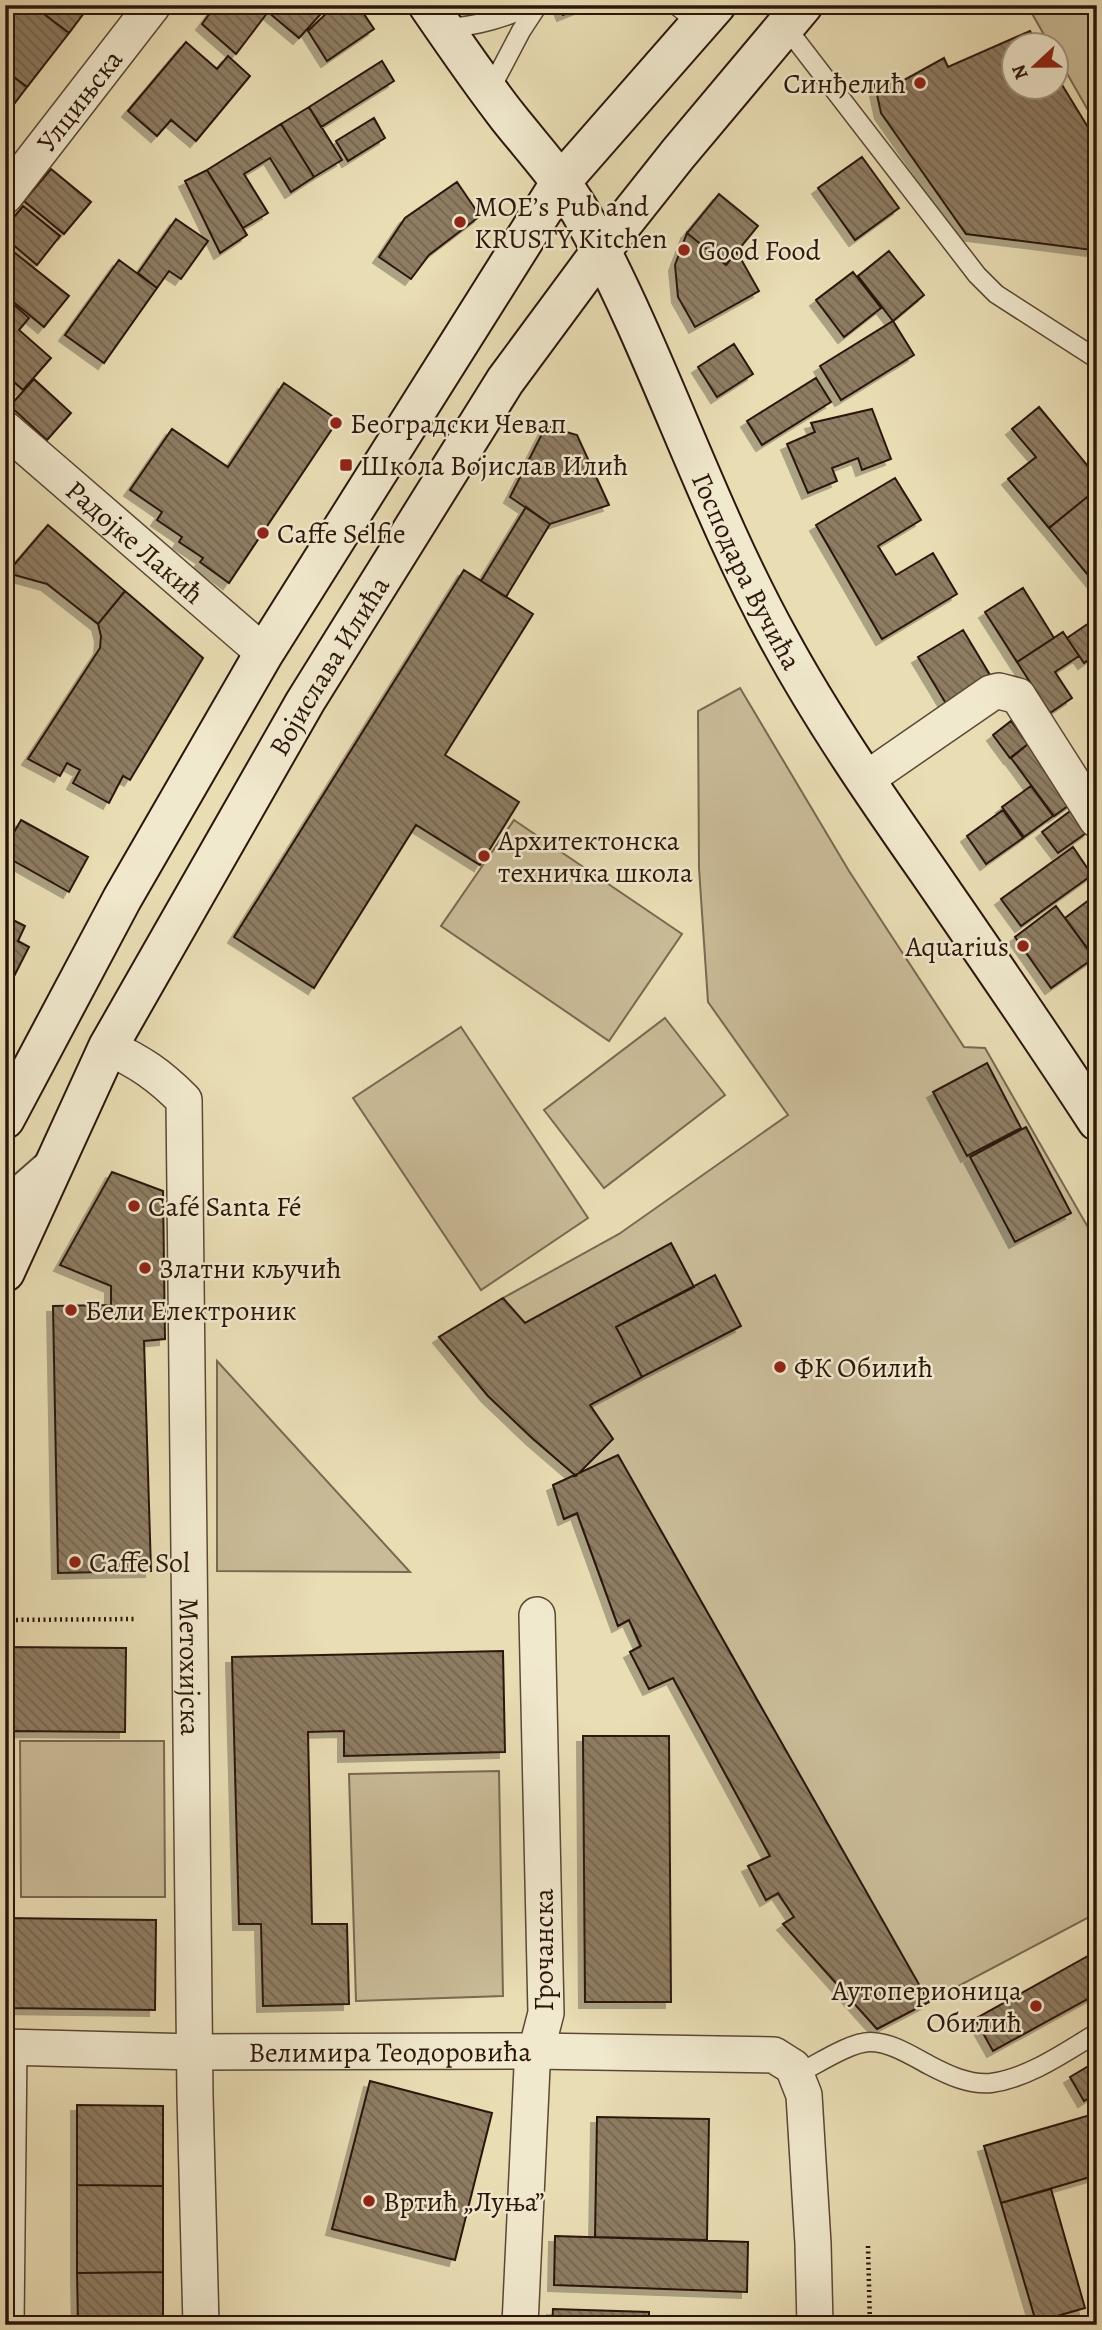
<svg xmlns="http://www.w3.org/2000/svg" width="1102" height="2330" font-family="Alegreya,serif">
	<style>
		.green { fill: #c9bb97; stroke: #7a6851; stroke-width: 2 }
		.building { fill: url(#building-back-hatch); stroke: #2c160b; stroke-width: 2; filter: url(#shadow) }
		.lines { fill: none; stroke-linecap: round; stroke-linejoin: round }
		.service-casing { stroke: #5b4835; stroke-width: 21 }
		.minor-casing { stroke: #5b4835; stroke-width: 38 }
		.tertiary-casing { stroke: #5b4835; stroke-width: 42 }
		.secondary-casing { stroke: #2c160b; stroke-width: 42 }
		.path { stroke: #2c160b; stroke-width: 4.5; stroke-dasharray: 2 3.5; stroke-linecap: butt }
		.service { stroke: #f1e9ce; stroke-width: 18 }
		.minor { stroke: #f1e9ce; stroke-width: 35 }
		.tertiary { stroke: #f1e9ce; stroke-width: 38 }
		.secondary { stroke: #f1e9ce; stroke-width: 38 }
		.poi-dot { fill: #8f2418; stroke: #f1e9ce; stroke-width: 2.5 }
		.labels { text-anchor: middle; stroke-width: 5; stroke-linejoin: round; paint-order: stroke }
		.poi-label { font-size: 28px; fill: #2c160b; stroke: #f1e9ce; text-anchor: start }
		.street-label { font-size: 28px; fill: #2c160b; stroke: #f1e9ce }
	</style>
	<defs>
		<pattern id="building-back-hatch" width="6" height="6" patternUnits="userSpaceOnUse" patternTransform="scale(1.75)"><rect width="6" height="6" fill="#8e7d63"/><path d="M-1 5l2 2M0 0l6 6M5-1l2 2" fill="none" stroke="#746550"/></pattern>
		<filter id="shadow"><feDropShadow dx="-6" dy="6" stdDeviation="0" flood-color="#0004"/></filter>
	</defs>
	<rect width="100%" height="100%" fill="#e9ddb4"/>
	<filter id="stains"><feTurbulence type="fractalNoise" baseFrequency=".00286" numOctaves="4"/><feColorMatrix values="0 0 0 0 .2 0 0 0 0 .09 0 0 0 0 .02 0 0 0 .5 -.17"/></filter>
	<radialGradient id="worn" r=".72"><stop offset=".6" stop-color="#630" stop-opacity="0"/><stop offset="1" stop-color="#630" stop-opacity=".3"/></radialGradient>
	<path class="green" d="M1027,5H1097V126L1057,56L1056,46L1050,45Z
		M740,688L849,871L964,1047L985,1048L1097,1243V1913L877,2029L783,1924L794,1917L778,1894L766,1900L748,1866L770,1856L673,1678L649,1689L630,1652L640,1646L629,1620L618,1626L577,1514L564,1519L553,1485L575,1475L532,1438L488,1396L439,1337L503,1298L619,1234L788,1115L708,1002L699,868L698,711Z
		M514,820L682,934L609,1041L441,926Z
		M665,1018L725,1095L604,1188L544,1110Z
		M461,1027L588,1218L481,1290L353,1098Z
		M217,1361L410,1572L217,1571Z
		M20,1741H164L165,1897H21Z
		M499,1771L503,1996L356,2001L349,1774Z"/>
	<path class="building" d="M5,5H17L25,11L30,5H32L69,33L27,87L5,70Z
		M32,5H90L69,33Z
		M216,5H329L299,38L268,12L236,54L202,24Z
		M335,5H358L374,29L327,61L308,31Z
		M559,5H588L563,15Z
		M1030,31L1039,46H1014V88H1056V75L1097,142V236L1092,250L966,234L881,113L874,81L897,84L944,58L948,67Z
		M186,42L217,69L228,56L250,76L196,141L171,120L157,136L128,111Z
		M382,61L394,81L321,127L309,107Z
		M5,70L27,87L5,116Z
		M309,107L342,160L314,177L281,124Z
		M374,118L385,138L348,161L336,141Z
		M281,124L314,177L291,192L270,158L244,174L268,213L243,228L207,170Z
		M862,157L899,208L855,240L818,188Z
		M51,169L91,202L64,234L24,201Z
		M207,170L247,235L220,253L185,181Z
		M457,182L480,216L429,255L411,279L379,257L405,218Z
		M719,194L758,226L726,265L687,233Z
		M23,206L60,236L37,265L5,238V228Z
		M176,219L208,241L181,279L169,271L157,288L138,273Z
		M687,233L726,265L737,252L759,291L695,327L678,297L675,265Z
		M5,245L69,296L44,327L5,295Z
		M889,251L924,295L893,321L858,276Z
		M119,260L157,288L104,363L65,335Z
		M853,272L881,308L844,337L816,300Z
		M5,297L29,318L19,330L51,358L23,390L5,374Z
		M893,321L914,355L841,400L820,366Z
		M734,344L753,374L717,397L698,367Z
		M816,378L831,402L762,445L747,421Z
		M34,379L71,413L47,440L10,406Z
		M284,383L338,420L229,583L200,562L203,558L179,542L182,537L157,520L162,512L130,490L172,429L228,467Z
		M1039,407L1097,477V489L1049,528L1008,479L1036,457L1012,429Z
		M872,409L891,459L862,470L858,458L832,468L837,481L808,493L787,444L815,432L811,423Z
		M546,426L577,435L609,505L550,524L510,497Z
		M895,478L921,520L878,546L896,575L933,553L957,594L882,639L816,525Z
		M1097,489V586L1049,528Z
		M526,507L550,524L506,597L481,581Z
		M48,525L125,591L98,624L47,584L7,573Z
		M464,570L533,614L445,755L519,802L480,865L416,825L314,988L234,937Z
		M1023,588L1054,638L1017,662L985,612Z
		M125,591L203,658L130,780L123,776L109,803L73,783L80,770L67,763L60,776L28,759L100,648L101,636L98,624Z
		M1095,619L1097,654L1084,663L1067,638Z
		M963,630L993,680L948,707L918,657Z
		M1063,632L1079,656L1055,672L1072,698L1050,713L1017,662Z
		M1011,721L1028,744L1010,758L993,735Z
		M1028,744L1072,803L1054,816L1011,758Z
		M1031,786L1053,816L1024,837L1002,807Z
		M1073,809L1089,831L1058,853L1042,832Z
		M1003,810L1023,838L986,864L967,836Z
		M21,820L88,857L69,892L5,856V848Z
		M1073,847L1092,875L1021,926L1001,899Z
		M1097,894V948L1091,953L1065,918Z
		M1056,906L1094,958L1051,988L1015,937Z
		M5,916L25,926L18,941L29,947L5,994Z
		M987,1063L1021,1128L967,1156L933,1092Z
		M1026,1127L1071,1213L1015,1242L970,1157Z
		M112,1172L163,1191L165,1339L144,1341L151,1571L58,1573L53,1306L111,1305V1286L60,1265Z
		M671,1243L694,1287L616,1327L642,1377L590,1405L613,1439L576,1476L532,1438L488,1396L439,1337L503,1298L525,1323Z
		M715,1275L741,1326L642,1377L616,1327Z
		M618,1455L929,2002L877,2029L783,1924L794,1917L778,1893L766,1900L748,1866L770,1856L673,1678L649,1689L630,1652L641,1646L629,1620L618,1626L577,1513L564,1519L553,1485Z
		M5,1647L126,1648L125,1732L11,1731L9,1836H5Z
		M503,1651L505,1752L344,1756V1731L308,1732L312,1924H347L349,2004L263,2006L261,1924H239L232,1657Z
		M583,1736H669L671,2002H585Z
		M5,1918L156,1920L155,2010L5,2008Z
		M1097,1951V1994L993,2051L975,2019Z
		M1097,2061V2093L1084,2101L1070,2077Z
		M370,2081L492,2113L455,2260L332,2229Z
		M77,2105L163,2106V2186L77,2185Z
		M1097,2113V2175L1001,2203L984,2146Z
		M597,2117L709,2119L707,2240L595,2237Z
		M77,2185L163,2186V2272L77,2273Z
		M1051,2189L1085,2308L1036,2322L1001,2203Z
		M555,2236L748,2242L747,2292L554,2285Z
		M163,2272V2325H78L77,2273Z
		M553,2309L649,2312V2325H552Z
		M682,2317L736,2319V2325H682Z"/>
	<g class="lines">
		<defs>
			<path id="service" d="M676,5L699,24
				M785,26L977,275L996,294L1097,359
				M444,28C477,27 505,17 535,5
				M489,92L521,31L538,5
				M797,2074C816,2065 850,2042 870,2042C891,2042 912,2056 929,2065C948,2075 969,2085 991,2083C1029,2078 1065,2052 1097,2033"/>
			<g id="minor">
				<path id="s1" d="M5,196L153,5"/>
				<path id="s2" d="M5,429L264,653"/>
				<path d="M865,780L991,693L999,691L1018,696L1097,820"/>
				<path id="s3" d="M108,1047C141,1063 158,1074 184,1100L195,2096L201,2325"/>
				<path id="s4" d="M5,2047L195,2052L535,2051L774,2055L793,2067L804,2095L813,2244L815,2325"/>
				<path d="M6,2325L9,2047"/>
				<path d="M520,2325L532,2067L546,2013L537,1615"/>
			</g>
			<path id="tertiary" d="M5,1203L25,1192L50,1170"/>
			<g id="secondary">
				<path id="s5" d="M428,5C454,43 480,81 508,117C535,151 566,184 586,222C659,357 705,505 779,639C823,720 875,795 928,871C985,954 1042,1036 1097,1121"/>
				<path d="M5,1119L122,899L264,653L560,183L716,5"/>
				<path id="s6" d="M5,1272L108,1047L305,702L505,381L601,251L678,154L803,5"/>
			</g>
		</defs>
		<use href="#service" class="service-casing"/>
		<use href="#minor" class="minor-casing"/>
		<use href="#tertiary" class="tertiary-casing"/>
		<use href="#secondary" class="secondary-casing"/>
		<path class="path" d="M5,1620L135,1619
			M868,2246L870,2325"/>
		<use href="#service" class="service"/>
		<use href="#minor" class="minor"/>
		<use href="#tertiary" class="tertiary"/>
		<use href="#secondary" class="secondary"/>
	</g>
	<g class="poi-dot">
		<circle cx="920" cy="83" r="7"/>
		<circle cx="460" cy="222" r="7"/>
		<circle cx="684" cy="250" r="7"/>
		<circle cx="336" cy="423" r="7"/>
		<rect x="339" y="458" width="14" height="14" rx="3.5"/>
		<circle cx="263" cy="533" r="7"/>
		<circle cx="484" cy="856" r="7"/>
		<circle cx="1023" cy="946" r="7"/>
		<circle cx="134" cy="1206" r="7"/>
		<circle cx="145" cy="1268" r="7"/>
		<circle cx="71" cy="1310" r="7"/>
		<circle cx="780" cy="1367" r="7"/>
		<circle cx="75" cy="1562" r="7"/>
		<circle cx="1036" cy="2006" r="7"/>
		<circle cx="369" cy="2201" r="7"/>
	</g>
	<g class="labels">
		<g class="poi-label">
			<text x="906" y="93" text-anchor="end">Синђелић</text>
			<text x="474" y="216">MOE’s Pub and<tspan x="474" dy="32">KRUSTY Kitchen</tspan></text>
			<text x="698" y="260">Good Food</text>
			<text x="350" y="433">Београдски Чевап</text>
			<text x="360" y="475">Школа Војислав Илић</text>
			<text x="277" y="543">Caffe Selfie</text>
			<text x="498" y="850">Архитектонска<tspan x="498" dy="32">техничка школа</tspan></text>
			<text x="1009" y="956" text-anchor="end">Aquarius</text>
			<text x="148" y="1216">Café Santa Fé</text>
			<text x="159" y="1278">Златни кључић</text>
			<text x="85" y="1320">Бели Електроник</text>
			<text x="794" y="1377">ФК Обилић</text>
			<text x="89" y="1572">Caffe Sol</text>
			<text x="1022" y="2000" text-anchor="end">Аутоперионица<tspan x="1022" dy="32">Обилић</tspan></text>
			<text x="383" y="2211">Вртић „Луња”</text>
		</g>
		<g class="street-label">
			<text dy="10" stroke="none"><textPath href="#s1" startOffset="121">Улцињска</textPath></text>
			<text dy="10" stroke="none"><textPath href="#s2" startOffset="172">Радојке Лакић</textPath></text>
			<text dy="10" stroke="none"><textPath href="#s5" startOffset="653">Господара Вучића</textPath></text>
			<text dy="10" stroke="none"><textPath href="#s6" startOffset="688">Војислава Илића</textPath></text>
			<text dy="10" stroke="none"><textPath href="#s3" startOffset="660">Метохијска</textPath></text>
			<text transform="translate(543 1950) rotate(-90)" y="10">Грочанска</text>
			<text dy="10" stroke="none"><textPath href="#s4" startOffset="385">Велимира Теодоровића</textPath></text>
		</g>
	</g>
	<rect width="1102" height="2330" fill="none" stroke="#e9ddb4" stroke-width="28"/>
	<rect x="7" y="7" width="1088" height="2316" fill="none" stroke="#2c160b" stroke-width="3.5"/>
	<rect x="14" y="14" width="1074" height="2302" fill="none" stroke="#2c160b" stroke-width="2"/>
	<g transform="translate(1035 66) rotate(248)"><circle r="33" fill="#f1e9ce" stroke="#a29580" stroke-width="2"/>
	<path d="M0-5L12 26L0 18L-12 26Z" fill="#8f2418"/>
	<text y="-10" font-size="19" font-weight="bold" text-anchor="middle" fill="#2c160b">N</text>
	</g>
	<rect width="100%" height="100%" filter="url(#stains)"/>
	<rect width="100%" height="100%" fill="url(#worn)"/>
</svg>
